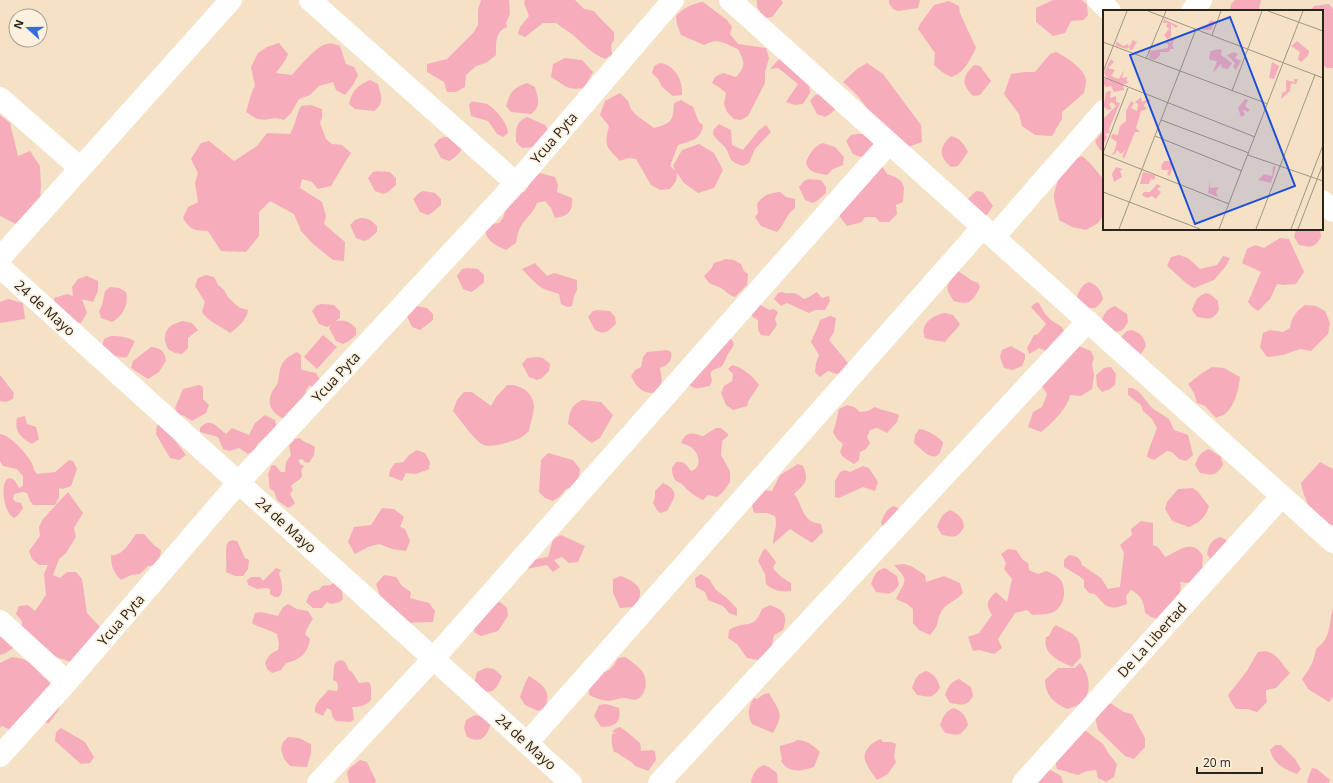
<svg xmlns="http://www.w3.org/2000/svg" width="1333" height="783" font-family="'Open Sans',sans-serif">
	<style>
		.green { fill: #f7acbb }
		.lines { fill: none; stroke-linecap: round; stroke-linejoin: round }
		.minor { stroke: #fff; stroke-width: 22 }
		.labels { text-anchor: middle; stroke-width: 3.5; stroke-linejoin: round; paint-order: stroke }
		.street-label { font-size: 14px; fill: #2b241a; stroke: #fcf0df }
		.inset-road { fill: none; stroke: #a49581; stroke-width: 1 }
		.view { fill: #1d4ed8; fill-opacity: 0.15; stroke: #1d4ed8; stroke-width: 2 }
		.inset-edge { fill: none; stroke: #2b241a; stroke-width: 2 }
	</style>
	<rect width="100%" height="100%" fill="#f5e1c6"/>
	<path class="green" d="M481,0H509L510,14L506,23L507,27C495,31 496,44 496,55L486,63L476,66L466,75L465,87L456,92H447L444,82L427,72V64L447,59L474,32L478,25V10Z
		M525,0H575L584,9L594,11L599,17L614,32V40L611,45L612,55L605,59C592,54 582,43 572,34C566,30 561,27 556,23H543L525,37L518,34L520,27L529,16L524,3Z
		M757,0H781L783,3L772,17L766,18C760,13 756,8 757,0Z
		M889,0H920L918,8L898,11L893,9L889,3Z
		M1053,0H1082L1087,5L1088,15L1084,20L1071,21L1065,33L1053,36L1036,22V8Z
		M1235,0H1261L1259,9L1257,11H1230L1231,4Z
		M949,1L959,6L960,13L976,48C970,59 965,73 951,77L942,72L934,65L935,53L918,29L920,24L934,5Z
		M703,2L727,20L732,27L730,34L738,44L766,48L769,58L765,72V83L748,116L741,120L734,119L727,112L724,104L726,93L720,88L712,83L715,77L723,73L736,77C747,65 744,62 738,49C724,43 718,37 704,45L681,35L677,24L676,16C682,9 693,3 703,2Z
		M1329,4L1333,9V68H1326L1322,63V11H1310L1314,6Z
		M279,43L288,54L286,59L276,73L292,75C299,67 317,45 327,44C332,43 335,44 340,46L346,64L354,67L358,75L353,85L345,95L336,90L333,82L319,86L310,95L299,99L291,113L284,120C271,115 268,122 258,119C254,118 250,114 246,112C249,103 250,94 255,86L251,67L258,53L267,47Z
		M1056,52C1065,56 1085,69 1086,80C1086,84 1085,89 1084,93L1062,112V119L1052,136L1035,135L1022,126L1019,114L1004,94L1011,74L1024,72H1035L1050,54Z
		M565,58L582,60L593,72L584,88C566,91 565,85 551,77L553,64Z
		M779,59H785L809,82L810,93L803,104L795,105L786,102L798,84L778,68L770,69Z
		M660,63C675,65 683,80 682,95L673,96L662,87L658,79L652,73L654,66Z
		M867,63L883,74L921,125L922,142L905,148L878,122L857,95L843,82L857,69Z
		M974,65L980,66L991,81L980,95L973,96C961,84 962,77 974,65Z
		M370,80L378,84C381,96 385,103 374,111L355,109L349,104C353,89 357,86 370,80Z
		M527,83L535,87C538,99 542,106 531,114L511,112L506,106C510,92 513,88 527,83Z
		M620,93L628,101L631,109L636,115L654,128C672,123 673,121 674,103L681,100L693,107L699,122L703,125C701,140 691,141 678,145L670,166L676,171L673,166L682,150L699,144L714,153L723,170L714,188L698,193L684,183L677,173L676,181L670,189L660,190L651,185L636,159L628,158L620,161C606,146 604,147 609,126L600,115L605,101Z
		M820,94L837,108L830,114L825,117L817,114L810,101L815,95Z
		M472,101C477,103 486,102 490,106C497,111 508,124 508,133L503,137L497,134L488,121L471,116L469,105Z
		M311,105L322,109V117L320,123L326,139L332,144L342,145L351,153C344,163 338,175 331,186L318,189L312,182L302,179L300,188L322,202L326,216L324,224L345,242L344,261L333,260L313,244L301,231L294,214L270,201L259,212V236L246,252L221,251L208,231C194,230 191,231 183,218L188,207L198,202L195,183L198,173L191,159L201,143L209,141L234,161L257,146L267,133L290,134C295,125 296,116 301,106Z
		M0,115L10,123L18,156L30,151L40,166L41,186L40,203L16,224L0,216Z
		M527,117L545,125L549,131L534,147L522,148L516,142C516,130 515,122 527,117Z
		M719,124L731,130L732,145L743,150L759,130L766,125L771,132L755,149L749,163L743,166C725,160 733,157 724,146C720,142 716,139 713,134L714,129Z
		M1104,130V152L1099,149L1095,141Z
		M857,134H863L874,141V148L866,155L861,157L853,154L846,141L851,135Z
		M951,136C960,138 964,144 968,152L958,166L951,167C938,155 939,148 951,136Z
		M444,137H450L462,145L461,151L454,158L449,161L441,158L434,145L439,139Z
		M823,143L835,147L844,157L843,165L833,169L827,175C817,173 808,173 806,162C810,153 814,146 823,143Z
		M1082,156L1091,164L1104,180V215L1098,223L1086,230L1072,227L1059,220C1058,213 1055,205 1054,198C1053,192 1062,169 1065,164Z
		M880,163L887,174L895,177L901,181L904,187L903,202L896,205L897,214L889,222H880L875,217H865L862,222L847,226L837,213Z
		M378,171L390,172L396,178V185L388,192L383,194L375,191L368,178L373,172Z
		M540,173L555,177L558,185L557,192L572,198C573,212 568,216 555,218L551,208L545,201L537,203C533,214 523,220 519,230C517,234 517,239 516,243L506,250C496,245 487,242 485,230L491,224L499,223L503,218L507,205L514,197L525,191L532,179Z
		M809,179L821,180L826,187V193L818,200L813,203L805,200L799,187L804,181Z
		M423,191L435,193L441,199V205L433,212L428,215L420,212L413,199L419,193Z
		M976,191L983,192L993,206L983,220L968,199Z
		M780,192L786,197L795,199V208C785,216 785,224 777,232L761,226L755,217L758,213L757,204C763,195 769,193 780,192Z
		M360,218C368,218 371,220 377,226V232L369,239L364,241L356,238L350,225L355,220Z
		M1296,229H1320L1321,237C1314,249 1311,247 1299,245L1294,237Z
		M1280,238L1289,239L1304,272L1296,284L1283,285L1277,284L1270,299L1258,311L1252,307L1248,302L1261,272L1242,263L1247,249L1255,245L1264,248Z
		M1179,255L1188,258L1200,269L1217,265L1223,256L1230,258L1226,266L1214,280L1194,288C1184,283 1176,273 1167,266L1171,257Z
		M726,259L734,260L741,264L744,271L748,274L747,285L735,297C728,295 727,292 721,288C717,286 713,285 709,283L704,276L711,269L714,263Z
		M535,263L547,276L554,273L577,280V290L574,296L572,306L567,307L561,304L559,294C554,292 548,291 544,289C535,284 529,276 522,269Z
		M467,268L478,269L484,275V282L476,289L471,292L463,289L457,276L462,269Z
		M958,271L971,280L978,283L980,287C973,301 970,306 954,301C943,286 947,284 958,271Z
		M206,275L214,277L218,285L224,290L228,297L235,304L240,308L248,310C247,320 238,327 230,333C220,325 209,323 202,312L205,302L195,286L198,278Z
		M87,276L98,281V291L93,302L82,299L87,313L81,323L70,322L56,309L54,298L67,294L73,296L72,287L78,279Z
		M1089,282C1098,286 1101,290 1103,299C1096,311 1094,308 1081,307L1076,299C1079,291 1081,285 1089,282Z
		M110,287L119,288L126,292C129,305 123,316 112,322L101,318L99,311L102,305L105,291Z
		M782,292C786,294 788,293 792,293C797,293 800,296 804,299L807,298L817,292L822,298L829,296L830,301L825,310H815L809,313L787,303L781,306L774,299L778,293Z
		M1206,293L1210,294L1218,301L1219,310C1212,321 1210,319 1197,317L1192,310C1195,301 1197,296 1206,293Z
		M8,299L23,303L25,319L0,323V302Z
		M1038,302C1042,307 1044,314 1049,318C1056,326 1064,323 1065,336L1046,351L1039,348L1029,354L1027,348L1034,335L1038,334L1046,324L1031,307L1034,304Z
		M322,304L334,305L340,311V318L336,321C345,319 350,322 356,328V335L349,341L343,344L336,341L329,328L331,325L327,327L319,324L312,311L317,305Z
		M759,304L769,310L774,309L778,312L775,319L777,325L769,336L761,335L758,330V320L750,315Z
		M1305,305L1316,306L1325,311L1330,323L1328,334L1311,351L1300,349L1283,355L1267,357L1260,347L1263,333L1270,330L1283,332L1290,328C1291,317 1297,311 1305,305Z
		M416,306L427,308L433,314V320L420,330L412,327L406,314Z
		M1115,306L1127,314L1128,322C1121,334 1119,332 1106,330L1101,322C1104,314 1106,309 1115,306Z
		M598,310L610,311L615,317L616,324L608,331L602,333L595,330L588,317L593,311Z
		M945,313L953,315L960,324C956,331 950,335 945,342L932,340L925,338C919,324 933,315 945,313Z
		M830,316L836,318L834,332L829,340L848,363L849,369L844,374H837L828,371L820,377L815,372L816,363L819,355L811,342C814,334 818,328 820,320Z
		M183,321L192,323L198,330L188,338V348L182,354L175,353L168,349C167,346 164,340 165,337C165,327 175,323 183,321Z
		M1132,330C1141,333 1144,337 1146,346L1141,354L1136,356L1121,337L1127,331Z
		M323,335L337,347L317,369L304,357Z
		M111,336C120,336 128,337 135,341L127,357C116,358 109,355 102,346L104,339Z
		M729,337C739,345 730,349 727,356C725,360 725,363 721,367C718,368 714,369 712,371C709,374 712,377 712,381C712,381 710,386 709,386C699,388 694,391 687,382Z
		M1011,346L1025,354V359L1022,366L1013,370L1004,368L1000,357L1002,350Z
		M1079,346L1091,351L1094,358L1092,364L1094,375L1092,389L1081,396L1070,395C1068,408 1051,424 1041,432L1028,427L1033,412L1042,407L1047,394L1040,383Z
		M151,347C161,348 165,351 166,361L159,372L148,379L131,368L133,361Z
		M667,350L671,352C673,360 668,365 660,368C662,381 664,384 653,393C641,393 636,386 631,376L635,370L641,367L643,357L647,352Z
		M297,352L301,355V369C306,372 311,371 316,373L320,380L314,389L310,385L306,390L305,395L285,420C272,413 265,404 273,390C275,387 277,385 278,382C281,364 280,361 297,352Z
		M538,357L543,358L550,364L549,371L542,378L537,380L529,377L522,364L527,358Z
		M732,365C743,368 752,375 759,385L749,400L747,406L733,410L726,405L721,393L724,386L732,381L733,374L728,369Z
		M1111,367L1116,374L1115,385L1110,389L1102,392L1097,386L1096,375L1104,368Z
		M1212,367L1224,368L1240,377C1239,388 1235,406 1225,414C1223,416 1219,416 1216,418L1205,406L1197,403L1194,393L1188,384L1202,373Z
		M0,375L14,393L13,399L6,402L0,401Z
		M199,385L203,387V399L209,405L206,413L192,421L184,416L178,414L175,408L183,389Z
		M507,385C520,384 533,392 534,406C534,413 530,424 529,431C521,439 516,440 505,443C498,445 491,447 484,445C476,443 459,418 453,411L457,400L464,392H472L491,406L496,397Z
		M1128,388H1133L1139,392L1152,408L1169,419L1174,430L1188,435L1193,455L1186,461L1179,459L1172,452L1167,451L1154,460L1147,457L1148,452L1157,428L1152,419L1143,411L1141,405L1128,395Z
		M582,400L601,402L613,415L600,438L592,443C583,438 577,430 568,424C570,412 570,406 582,400Z
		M847,405L854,407L860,412L868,411L875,407C883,411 891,411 899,415L897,422L887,433L877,428L870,430L867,437L870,443L866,449L860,452L859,460L854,464L843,457L840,452L843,444L837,439L833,432L835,426L839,409Z
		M265,415L275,420L277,429C271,436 267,436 261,441C255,445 258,450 248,454L239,448L229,451L223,449L218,437L200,432V428C210,416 217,427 226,434L232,428L249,435L255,423Z
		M25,416L27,424L36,427L39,439L32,444C21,438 14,431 17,418Z
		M157,425L165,427L186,455L179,460L170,458L156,434Z
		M716,428H721L728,434V436L722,441L721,455L730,471V482L723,492L717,497L708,495L703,500C694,496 688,491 682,484C680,483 678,482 676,481C673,478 672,472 672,468L676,462C684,461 686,464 691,471C703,467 699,453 691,447C688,445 684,444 681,443C686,430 693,433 703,436Z
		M919,429C928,430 937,436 943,442C939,468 925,453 914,443L915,435Z
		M0,434C11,435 34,460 34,470L37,474L55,472L69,460L73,461L77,469L71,486L63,489L59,488V497L55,505H33L30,501L27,493L23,492L14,494L13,499L16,502L21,503L23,508L18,515L14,518C0,510 0,469 14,480C16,482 18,486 19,488L23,486V476L17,469L3,466L0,461Z
		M300,438C304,443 310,443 315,447L314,455L309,463L305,462L302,459L298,460L300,464L304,466L301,470C305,480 296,480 291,486L293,490L290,494L295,503L292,506L288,508L277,500L274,491L270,489C268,484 270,480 268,475L271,466L275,465L281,472H285L286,462L291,455L289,446L295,439Z
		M1209,449L1221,457L1223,465C1215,477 1213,475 1200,473L1195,465C1198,457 1200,452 1209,449Z
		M417,450L425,453L430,462L429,469L416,474L406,473L402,481L389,476L390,470L395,463L403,462L409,455Z
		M548,453L573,460L580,469L579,477L573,487L566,489L559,497L553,501L545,498L539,492L541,460Z
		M1320,462L1333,469V525C1317,522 1313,519 1308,505C1305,497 1302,491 1301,483Z
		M798,464L803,466C810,482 804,484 794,494C801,502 802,516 811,521C814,523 818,523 821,524L823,532L812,543L790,529L773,544C773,533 778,527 775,516L767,513H754L752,505L764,490L772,491L780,475Z
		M863,466L869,468L878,482L875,491L863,487L839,498L835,497V481L840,472L845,470L850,472Z
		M663,483C680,491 675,497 667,511L660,513L657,510L653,503L655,497V491Z
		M1193,488L1198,492L1209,506C1206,517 1199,523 1189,527L1172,521L1165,509L1167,502L1178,489Z
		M68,492L83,513L74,528L76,537L66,553L59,559L53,575L60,578L67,572H76L82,579L87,613L100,627L88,660L70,662L45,653L21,639L22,621L16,614L19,606L28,605L35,611L46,595L44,574L48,565H39L32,559L29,551L40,536L39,527L43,519Z
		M894,506L903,511L886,531L881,523C884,515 886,509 894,506Z
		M382,508L394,509L404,517L400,527L405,529L410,541L406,551L392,549L379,544L368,547L355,554L348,542L354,527L371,525Z
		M950,510C959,514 963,518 964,527C957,539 954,537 942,535L937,527C940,519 942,514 950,510Z
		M1141,521L1153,523V545L1158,547L1165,557C1179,551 1192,538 1203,556L1202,565L1203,567L1195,581L1187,583L1180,582C1185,595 1166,610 1158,619L1151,617L1145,613C1144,602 1141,595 1131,590L1126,596L1127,604C1109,611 1106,607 1095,594L1089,593L1084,587V580L1079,576L1064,567V560L1069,555C1076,556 1080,557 1082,565L1101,578L1108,589L1120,587L1124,553L1120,545L1132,535L1131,529Z
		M136,534H144L155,546L161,550L160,558L157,565L148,566L140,574L131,575L121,580C113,572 111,566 111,555C122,557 130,542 136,534Z
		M561,535L585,546L578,562L569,563L562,557L554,560L560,567L553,572L547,565L521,570L529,554L536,559L548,557L553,539Z
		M1220,537L1228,541L1212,561L1207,554C1209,545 1211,540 1220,537Z
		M232,540L237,541L245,558L249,560L248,569L243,576H235L226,572C227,565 225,549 227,545L226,546L228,542Z
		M766,549L776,562L773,568C778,575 784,579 791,583V591C781,592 774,591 766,584L765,574L758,561L763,550Z
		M1008,549L1016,550L1023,560L1028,563L1029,570L1038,574L1046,571C1051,573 1056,575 1060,579C1068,589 1064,609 1051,613C1045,615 1038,614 1032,615L1027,610L1015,613L998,639L1002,648L994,654L979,650L973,651L968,637L979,633L992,615C985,605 987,600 996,592L1007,602L1012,579L1004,569L1006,563L1001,554Z
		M904,564L911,566L925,575L926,582L944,576L960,583L963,593C956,601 945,604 941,612C936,623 940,624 930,635L919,630L913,623V609L907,604L896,599C904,581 911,582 894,565Z
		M276,568L281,570L279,574C282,581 284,591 279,597H274L270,594V589L266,588L257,589L248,585L247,580L251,577H260L263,581Z
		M885,568L897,576L899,585C891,596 889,594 876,592L871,584C874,576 876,570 885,568Z
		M701,574L709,579L716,590L728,599L737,609V616L729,613L723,606L708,600L705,592L696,587L695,578Z
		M384,575L396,577L402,586L411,592L410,598L429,603L435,611L433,622C423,623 414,621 405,625L381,599L376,584Z
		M621,576C638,583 647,590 634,607L620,608L613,593V579Z
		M338,580L341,582L343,599L340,602L331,604L327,602L322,608H313L306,602C309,595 310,590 319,590L322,586L330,585Z
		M500,602L507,608L508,616L498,631L481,636L474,632L475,623L491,603Z
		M288,604L297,609L308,611L313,619L309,625L305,634L310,639C308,653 300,660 286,663L281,670L272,673L267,669L265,663C268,656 271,653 278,650L279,643L277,634C268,629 259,628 252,623L255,613L261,612L278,616L283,607Z
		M770,605C785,611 788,615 783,630L774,635L771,649L758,660L747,658L737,644L728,638L729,630C746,619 753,632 762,609Z
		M1333,608V697L1329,702L1308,689L1302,679C1310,669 1314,661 1316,649C1332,637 1328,625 1333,608Z
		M1056,625C1075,636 1080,633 1081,657L1072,667C1059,661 1042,654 1046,637L1049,636L1053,628Z
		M0,628L14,644L13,648L6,653L0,655Z
		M1265,651C1279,654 1280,663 1290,673L1276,688L1266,690V696L1267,702L1257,712L1248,709H1236L1231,702L1228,695L1247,671L1256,655L1258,652Z
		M12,657C32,659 33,667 46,679C53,686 59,689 63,698L58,711L49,723H45L27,718L12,726L10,730L2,726L0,728V663Z
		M625,657C630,660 639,667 642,671C648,679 647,693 638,699C633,701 628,698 623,698C619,698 614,700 610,701C603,701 596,698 589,695V683L594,674C608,672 611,671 618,658Z
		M341,660L345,662L349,670L352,672L359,683L369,682L371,686V700C365,706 360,707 352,707L353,711L354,720L350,722L336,721L333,718L331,710L327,708L323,716L315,712C314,701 323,698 328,690L337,691L338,687L337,682L333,680L334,666L336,662Z
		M1080,663C1089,673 1093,691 1082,702C1078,706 1073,707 1067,709C1054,703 1045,695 1045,680L1058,668H1075Z
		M486,668L494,669L502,676C497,689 492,696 478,689L475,680L477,672Z
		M926,671C934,674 938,679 940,688C932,699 930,697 917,695L912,688C915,679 917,674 926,671Z
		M529,676C543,685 552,690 545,708L538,711L525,705L520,697L525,683Z
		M959,679L971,687L973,696C966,707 963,705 950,703L945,695C948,687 950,682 959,679Z
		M769,693C779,712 785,712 773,733L752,724C747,715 748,706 754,698L757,699L764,694Z
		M1110,703L1124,712L1132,714L1145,738V747L1134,759L1125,756L1098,730L1094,712Z
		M606,704L619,708C622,723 614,727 601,727L594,716L599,705Z
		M954,708C963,712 966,716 968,725C960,737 958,735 945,733L940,725C943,717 945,711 954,708Z
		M475,715L484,717L491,724C486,737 482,744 467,737L464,728L466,720Z
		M620,727L627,732L640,743L641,751L651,750L655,751L656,760L648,771L635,766C632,761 623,758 618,753L614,752C612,746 611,741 612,734L616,733L612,732L615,729Z
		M61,728L85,742L94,757L90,763L81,764L55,741L56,732Z
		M1086,731L1103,744L1109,754L1117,764L1114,777L1106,782L1098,778L1096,770L1087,771L1078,775L1057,769L1054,755L1075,732Z
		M288,737L299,738L311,744V753L307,767L290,766L284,759L281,749L283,742Z
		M881,739L883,742H892L896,744L894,757L896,762L888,774L877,780C873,774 867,767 865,760C862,751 873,741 881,739Z
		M797,740C807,740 813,745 820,752L814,767C802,771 789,774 781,761L782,759L780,750V746L794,742Z
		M1275,745H1281L1295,759L1301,769L1297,774C1285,769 1274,765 1270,750Z
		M360,760L367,762L376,781L375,783H349L347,772L351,767Z
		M764,765L769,767L777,773L778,783H752L751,782C753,773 756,768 764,765Z
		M1047,768L1061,776L1063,783H1030Z
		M1312,768L1317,769L1330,780L1329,783H1308L1307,781Z"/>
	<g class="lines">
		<path class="minor" d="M310,0L516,183
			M730,0L1333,542
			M1098,0L1110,11
			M1192,11L1201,0
			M0,98L80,168
			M1322,201L1333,211
			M994,237L1104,111
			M0,258L231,0
			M0,267L571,783
			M0,621L67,682
			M527,743L983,227
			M0,756L67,682L239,482L516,183L673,0
			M318,783L433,659L889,143
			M659,783L1088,321
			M1023,783L1282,496"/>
	</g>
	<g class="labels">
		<g class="street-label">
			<text transform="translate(554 138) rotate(-49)" y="5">Ycua Pyta</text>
			<text transform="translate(45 308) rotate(42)" y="5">24 de Mayo</text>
			<text transform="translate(336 377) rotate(-47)" y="5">Ycua Pyta</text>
			<text transform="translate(286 525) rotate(42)" y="5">24 de Mayo</text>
			<text transform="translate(121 620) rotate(-49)" y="5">Ycua Pyta</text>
			<text transform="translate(1152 640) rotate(-48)" y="5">De La Libertad</text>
			<text transform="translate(526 742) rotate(42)" y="5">24 de Mayo</text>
		</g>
	</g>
	<g transform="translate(1103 10)">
		<rect width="220" height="220" fill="#f5e1c6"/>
		<path d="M61,9L75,16L73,18L68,14V27L64,29L61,25L66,19L63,16L65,13H60ZM108,10L112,12L108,20H99ZM69,28H72L69,35L71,39H67L66,42H57V45L52,50L46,48L47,41L65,38V34L62,33L65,31L67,33ZM30,30L34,32L29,40H27L26,37L24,39L13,36V31L20,36L25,34L26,37ZM194,31L206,41L205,46L198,52L195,49L197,42L188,36ZM116,39L119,40L118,45L129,53L125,59L119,58L118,54L110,63L114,51L107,50L106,47L108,41ZM131,42L135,44L132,48L138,51L133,60L130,57L132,53L124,45ZM8,49L11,52L5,58L12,60L8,66L16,69L21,60L19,68L25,67L23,70L26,72L20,75L21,80L11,82L8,76L2,77V74L0,79V69H4L1,62ZM169,52L176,56L171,69L166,68ZM191,69H195L193,74L188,73L187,81L178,89L179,83L183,81V70L191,72ZM8,81L7,88L13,86V92L17,93L6,119L7,123L2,124L4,127L1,133V108L13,96L9,92L6,94L9,99L4,100L2,97L0,100L3,82ZM38,87L39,92L46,89L48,91L42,93L41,96L44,99L38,101L35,111L33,118L37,122H32L21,149L19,146L23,139L18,144L14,140L12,144L8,145L11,142L14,132L8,128L9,124L15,125L17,116L23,111V101L28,91L31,93L28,98L34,101L35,94L32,92ZM142,89L145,90L142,96L147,100L144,102L142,100H140L142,105L138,107L135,98ZM61,151H66L70,155L67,166L64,164L66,160H59L58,156ZM170,156L173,157L168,173L155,170L161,164L169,166ZM13,157L20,159L17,161L19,167L11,172L9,164ZM40,162L52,165V169L47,170L46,174H37ZM107,170V178L116,177L113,182L115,187L105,183ZM54,174L58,176L54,179L58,182L53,189L49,186L44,188L39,185L41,182H47Z" fill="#f7acbb"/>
		<path class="inset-road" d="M45,1L220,68M165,1L220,21M109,25L118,1M0,32L165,94M43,49L63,1M0,62L24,1M0,67L152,127M129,81L159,1M58,110L146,143M52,126L139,161M0,143L25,78M0,144L126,194M145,145L220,171M0,182L97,219M16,219L93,19M116,219L200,1M153,219L212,65M188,219L220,135M195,219L220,154"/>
		<path class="view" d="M127,7L192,176L92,214L27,45Z"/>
		<rect width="220" height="220" class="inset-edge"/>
	</g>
	<g transform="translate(28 28) rotate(291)"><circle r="19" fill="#fcf0df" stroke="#a89e90"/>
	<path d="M0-3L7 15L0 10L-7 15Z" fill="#366ddc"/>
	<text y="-6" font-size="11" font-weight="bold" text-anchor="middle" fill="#2b241a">N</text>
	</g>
	<path d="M1197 767v6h65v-6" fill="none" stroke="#2b241a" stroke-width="2"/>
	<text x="1203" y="767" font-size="12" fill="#2b241a" stroke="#fcf0df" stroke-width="3" paint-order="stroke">20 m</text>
</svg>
